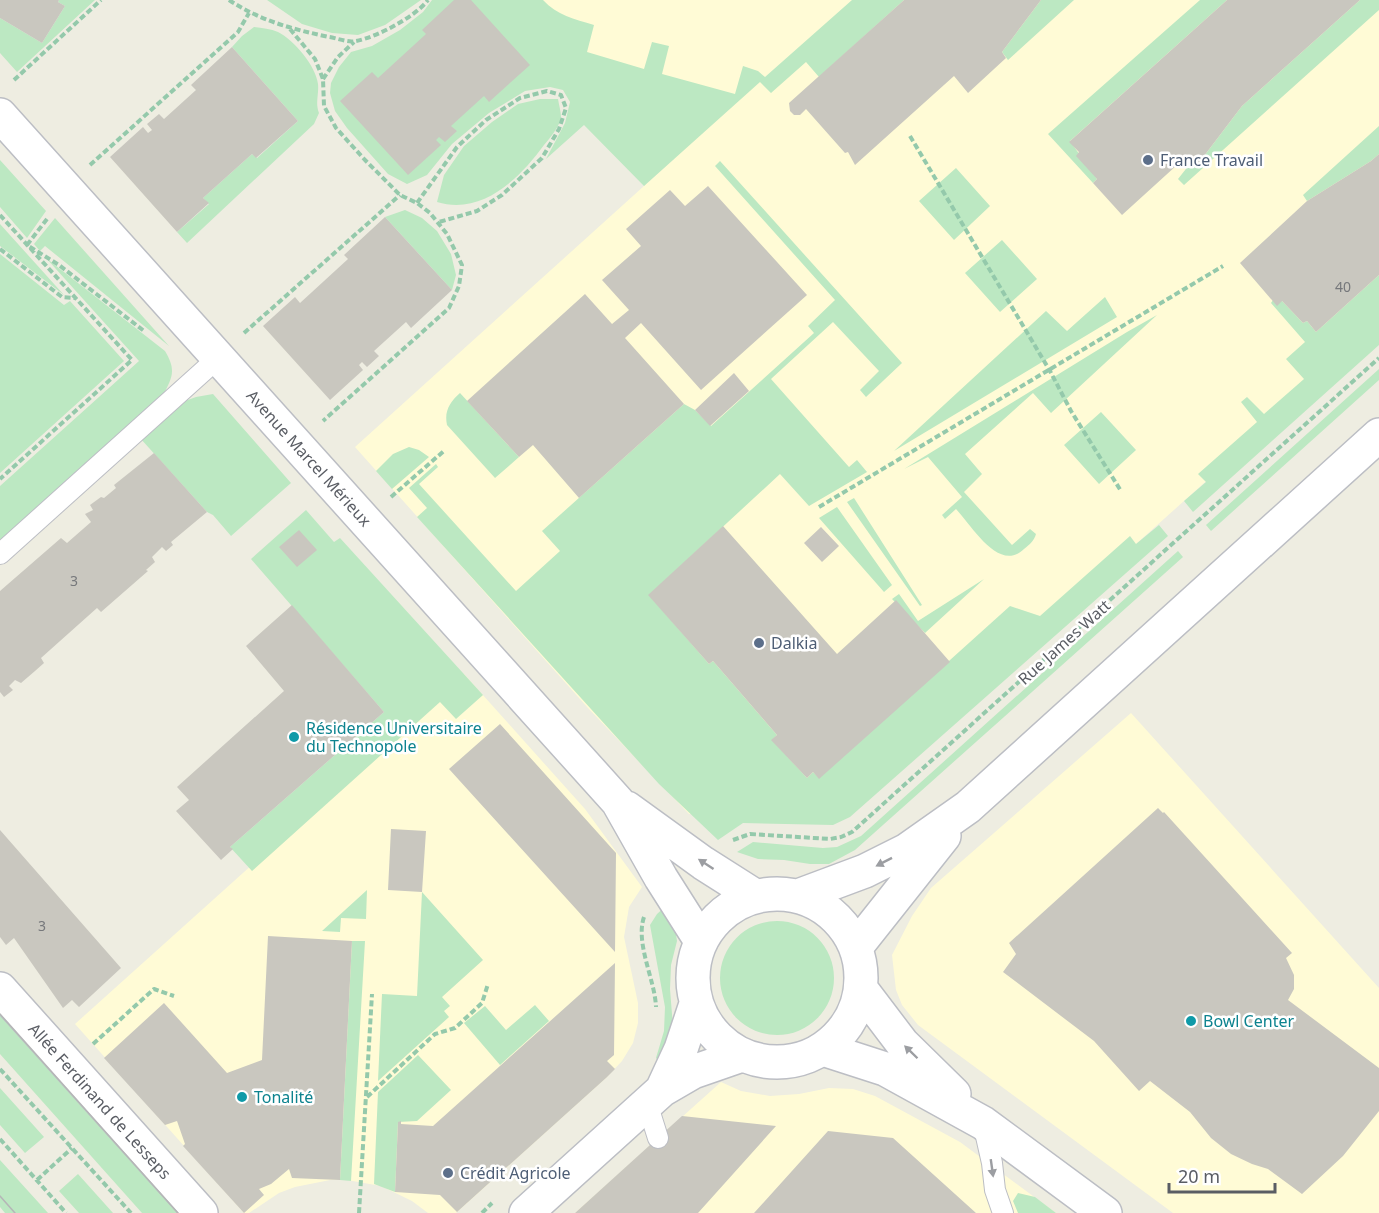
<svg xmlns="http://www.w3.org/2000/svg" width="1379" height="1213" font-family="'Noto Sans',sans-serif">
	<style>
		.commercial { fill: #fffbd6 }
		.green { fill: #bce8c2 }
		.building { fill: #c9c7bf }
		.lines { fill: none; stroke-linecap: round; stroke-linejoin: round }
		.lane-casing { stroke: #bcbec4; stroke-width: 22 }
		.street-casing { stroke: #bcbec4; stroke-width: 36 }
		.path { stroke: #94c9ab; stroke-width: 4; stroke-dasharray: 6 3; stroke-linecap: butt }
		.lane { stroke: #fff; stroke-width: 20 }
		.street { stroke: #fff; stroke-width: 33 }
		.tram { stroke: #b5b6b7; stroke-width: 1.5 }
		.oneway { fill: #9c9ea2 }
		.service-dot { fill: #5c6f8a; stroke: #fff; stroke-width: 2 }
		.culture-dot { fill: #0f9aa8; stroke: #fff; stroke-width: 2 }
		.labels { text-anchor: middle; stroke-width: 5; stroke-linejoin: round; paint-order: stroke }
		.number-label { font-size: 14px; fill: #76787b }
		.service-label { font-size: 16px; fill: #4e5e75; stroke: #fff; text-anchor: start }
		.street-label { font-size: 16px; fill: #5a5d64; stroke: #fff }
		.culture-label { font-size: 16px; fill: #0d838f; stroke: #fff; text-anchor: start }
	</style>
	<rect width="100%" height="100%" fill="#eeede1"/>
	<path class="commercial" d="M533,0H1379V326L834,815L689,814L588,708L355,447L675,158Z
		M464,674L585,809L642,887L629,907L624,937L638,1003V1023L633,1043L622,1061L606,1078L456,1213H428L412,1201L381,1186L347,1180H330L295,1187L279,1193L249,1213H244L75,1024Z
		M1131,713L1379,988V1213H1173L918,1025L902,1005L896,990L892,955L912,916L931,888Z
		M721,1082L741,1091L770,1096L799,1094L829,1088L853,1089L875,1096L960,1142L1056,1213H575Z"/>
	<path class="green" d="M59,0H95L17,72L0,53V18L42,43L65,6L58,2Z
		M267,0H421L385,25L358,35L332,33L302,24Z
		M432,0H543C557,15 574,19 594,25L587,52L644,69L652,42L669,46L662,74L735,94L743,66L758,71L765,77L852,0H904L819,77L806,62L771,93L760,82L644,186L584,125L546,159L565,123L570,102L563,90L550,87L525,91L489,113L452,144L427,175L407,184L388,174L347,128L335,111L330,93L331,83L339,67L351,52L372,46L400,30L423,12Z
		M1041,0H1074L1008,60L1002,52Z
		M1200,0H1227L1070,141L1097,179L1093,183L1048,134Z
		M1360,0H1379V10L1184,185L1178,179L1193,160L1198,164L1242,106Z
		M254,27C262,28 271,29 278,32C294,40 316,66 318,84C319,95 315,103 319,113L314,124L187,243L177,232L209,204L203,198L252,154L257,158L298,121L232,47L242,36Z
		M540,99H558C559,105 561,112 561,117C560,126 550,138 544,145C520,178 482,216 437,202L444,175L464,146L492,122L518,104Z
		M1379,126V154L1371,161L1307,201L1303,195Z
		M0,160L46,211L27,238L0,207Z
		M720,161L902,363L866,397L860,390L879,371L833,322L771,379L849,467L857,460L867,472L809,506L780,474L649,595L709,664L713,661L777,735L772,740L807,778L813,772L819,778L1010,606L1040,616L1130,536L1136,544L1159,525L1168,536L850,817L833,825L743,823L718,840L659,784L417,517L427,508L409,488L436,464L438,467L419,484L516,591L560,551L542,531L684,404L695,410L711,426L814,333L808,326L835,300L715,166Z
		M956,168L990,206L954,240L919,201Z
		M405,210L422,218L437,231L451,254L456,275L452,290L385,217Z
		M55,218L169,346L45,246L40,251L34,244Z
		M0,224L64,295L0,246Z
		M1002,240L1037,279L1000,312L965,273Z
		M0,254L64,305L70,301L124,361L0,473Z
		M46,258L165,351C177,371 172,378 162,397L0,542V486L139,361Z
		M1379,275V345L1193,512L1184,501L1206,482L1198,474L1257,422L1241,402L1247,397L1264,414L1304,379L1286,359L1305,342L1271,303L1273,300L1282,301L1303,323L1307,321L1316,332Z
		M1105,297L1117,317L894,451L1046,311L1067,331Z
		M1157,315L1051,413L1033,393L965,454L982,474L964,492L1012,545L1030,529L1036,534C1034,541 1030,544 1024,549C999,573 973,527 956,509L945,519L942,515L962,497L928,457L904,469L1127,332Z
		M1379,369V380L1211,531L1206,525Z
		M460,393L519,457L495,478L447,425C444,411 450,402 460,393Z
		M213,394L291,483L231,536L213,515L207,512L140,438L185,401L196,397Z
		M1101,412L1136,450L1099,484L1064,445Z
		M409,447L419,450L429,457L392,489L376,471L393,454Z
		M854,498L922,605L920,606L847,502Z
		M837,507L892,585L884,592L819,518Z
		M306,510L334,542L340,538L483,695L456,719L440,702L252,871L230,847L384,712L251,559Z
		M1178,551L1183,557L855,850L829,864H810L784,860L758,859L737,852L753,842L823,848L837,847L861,836Z
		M984,579L925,633L892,599L899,594L918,621Z
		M367,890L366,919L341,918L340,932L322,931Z
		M422,892L483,960L442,997L450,1006L444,1011L449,1017L378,1081L382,994L417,996Z
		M668,904L674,920L677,941L671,965L670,989L673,1027L662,1064L656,1058L664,1031L665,1007L650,925L657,914Z
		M720 978a57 57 0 1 1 114 0a57 57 0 1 1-114 0Z
		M352,941H365L351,1181L340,1180Z
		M0,1003L188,1213H142L0,1054Z
		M535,1005L549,1021L500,1065L464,1023L485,1006L506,1030Z
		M418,1055L451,1090L417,1121L398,1122L395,1192L374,1184L378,1092Z
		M0,1088L44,1137L25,1153L0,1125Z
		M0,1160L48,1213H5L0,1207Z
		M78,1174L113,1213H79L59,1191Z
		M1018,1193L1035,1197L1056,1213H1018L1013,1201Z"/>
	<path class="building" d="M0,0H59L58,2L65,6L42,43L0,18Z
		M454,0H471L530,65L489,102L484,96L451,126L457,131L445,142L439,137L436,140L441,145L408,175L340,101L372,72L378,78L426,34L422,30Z
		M904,0H1041L1002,52L1006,58L968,93L954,76L855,165L848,152L845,153L806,109L800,115H794L790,111L789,103Z
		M1227,0H1360L1242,106L1198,164L1188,155L1122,215L1093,183L1097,179L1076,156L1079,152L1069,142Z
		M232,47L298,121L256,158L252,154L203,198L209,203L177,232L110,157L143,127L148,133L152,130L147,124L159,114L164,119L196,90L191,85Z
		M1379,154V275L1316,332L1307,321L1303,323L1282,301L1277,306L1240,263L1307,201L1371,161Z
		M708,186L807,295L701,390L641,323L625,338L684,404L579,498L533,445L519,457L467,401L585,294L612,324L629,310L602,280L641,246L626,229L670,190L685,206Z
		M385,217L452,290L411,328L406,322L374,351L379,356L367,367L362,362L359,365L363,370L330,400L263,326L295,297L300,303L348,259L344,255Z
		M734,373L749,391L710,426L695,410Z
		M154,453L207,512L171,542L173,545L166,551L162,547L152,557L155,562L146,570L148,571L101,612L97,608L41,658L44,663L35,671L21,683L15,680L9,686L13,690L4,697L0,692V591L61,538L67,543L91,522L85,514L93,510L90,505L101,497L104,498L116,488L114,485Z
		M723,526L837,654L896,600L950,662L819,779L813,772L807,778L771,740L777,735L713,661L709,664L648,595Z
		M821,527L839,546L822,562L804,543Z
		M299,530L317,550L297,567L279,547Z
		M292,605L384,712L230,847L233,849L221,860L176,811L189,800L177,787L284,691L246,646Z
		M500,724L616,853L615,952L449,769Z
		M1158,808L1163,813L1164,812L1292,953L1286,958L1294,975V989L1288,1000L1379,1068V1111L1343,1156L1302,1194L1268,1169L1252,1164L1231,1154L1211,1138L1190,1112L1150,1081L1139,1091L1094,1041L1003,972L1016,954L1009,943Z
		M391,829L426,831L422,892L388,890Z
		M0,830L121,968L79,1007L72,1000L63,1008L14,938L6,945L0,937Z
		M268,936L352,941L340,1180L292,1178L289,1169L271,1184L259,1189L264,1195L244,1213L183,1146L185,1144L177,1121L165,1125L104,1058L164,1003L227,1073L262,1060Z
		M615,963L614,1055L607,1061L615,1069L606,1078L457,1212L440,1195L395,1192L398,1122L401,1121V1124L433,1126Z
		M682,1116L776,1126L698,1213H575Z
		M828,1131L893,1138L976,1213H754Z"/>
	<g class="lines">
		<defs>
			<path id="lane" d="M0,554L218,358
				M647,1103L658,1138
				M983,1123L992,1163L995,1190L1003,1213"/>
			<path id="street" d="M0,115L618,802L661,878L701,941
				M627,808L703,863L755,896
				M693 978a84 84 0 1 1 168 0a84 84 0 1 1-168 0Z
				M798,896L865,871L907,850L968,807L1379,435
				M856,947L944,836
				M0,989L201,1213
				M861,989L902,1043L954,1094
				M823,1049L885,1069L983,1123L1105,1213
				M662,1090L681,1049L696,1004
				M526,1213L662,1090L693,1072L742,1055"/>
		</defs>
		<use href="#lane" class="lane-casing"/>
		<use href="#street" class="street-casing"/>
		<path class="path" d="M229,0C261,21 292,29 329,37C337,38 348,43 356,41C377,37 415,17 428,0
			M290,29L315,59L323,79L324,106L336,128L365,160L400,195L417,203L430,213L447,234L462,265L459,286L449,308L323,421
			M323,79L338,57L354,42
			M14,80L101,0
			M910,136L1050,371L1071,411L1121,491
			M90,165L238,32L249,13
			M417,203L457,147L486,120L520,98L547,91L561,95L566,108L559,129L542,158L502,195L477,211L439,222
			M0,215L132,360L0,479
			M47,219L27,245L59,265L144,331
			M0,249L62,297L75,298
			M244,333L400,195
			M391,497L445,450
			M819,507L1223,266
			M733,840L750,834L830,839L841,837L852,832L1379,358
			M644,917C635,943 655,980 656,1007
			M93,1044L154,989L174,996
			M0,1069L131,1213
			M367,1097L435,1034L455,1028L482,1003L488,984
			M0,1139L66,1213
			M37,1180L72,1148
			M359,1213L372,994
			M482,1213L492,1203"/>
		<use href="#lane" class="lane"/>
		<use href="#street" class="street"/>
		<path class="tram" d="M0,1014L178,1213
			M0,1196L15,1213"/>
	</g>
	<defs><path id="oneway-solid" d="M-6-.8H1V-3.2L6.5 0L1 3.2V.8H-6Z" transform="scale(1.5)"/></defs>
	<g class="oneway">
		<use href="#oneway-solid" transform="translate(884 862) rotate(153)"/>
		<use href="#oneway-solid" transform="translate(706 864) rotate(-147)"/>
		<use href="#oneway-solid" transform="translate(911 1052) rotate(-136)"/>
		<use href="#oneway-solid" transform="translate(992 1168) rotate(82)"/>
	</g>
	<g class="service-dot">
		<circle cx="1148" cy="160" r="6"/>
		<circle cx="759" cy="643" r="6"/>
		<circle cx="448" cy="1173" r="6"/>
	</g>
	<g class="culture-dot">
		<circle cx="294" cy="737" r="6"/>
		<circle cx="1191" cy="1021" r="6"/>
		<circle cx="242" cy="1097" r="6"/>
	</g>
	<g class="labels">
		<g class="number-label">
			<text x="1343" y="292">40</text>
			<text x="74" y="586">3</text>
			<text x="42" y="931">3</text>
		</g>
		<g class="service-label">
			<text x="1160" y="166">France Travail</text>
			<text x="771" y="649">Dalkia</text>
			<text x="460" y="1179">Crédit Agricole</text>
		</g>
		<g class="street-label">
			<text transform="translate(309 458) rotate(48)" y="6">Avenue Marcel Mérieux</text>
			<text transform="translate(1064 642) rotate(-42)" y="6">Rue James Watt</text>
			<text transform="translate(100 1101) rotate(48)" y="6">Allée Ferdinand de Lesseps</text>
		</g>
		<g class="culture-label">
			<text x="306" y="734">Résidence Universitaire<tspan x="306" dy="18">du Technopole</tspan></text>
			<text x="1203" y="1027">Bowl Center</text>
			<text x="254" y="1103">Tonalité</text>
		</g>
	</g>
	<path d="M1169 1183v9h106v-9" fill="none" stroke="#5a5d64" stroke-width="3"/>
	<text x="1178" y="1183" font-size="18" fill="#5a5d64" stroke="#ffffff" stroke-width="4.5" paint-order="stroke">20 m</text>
</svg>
